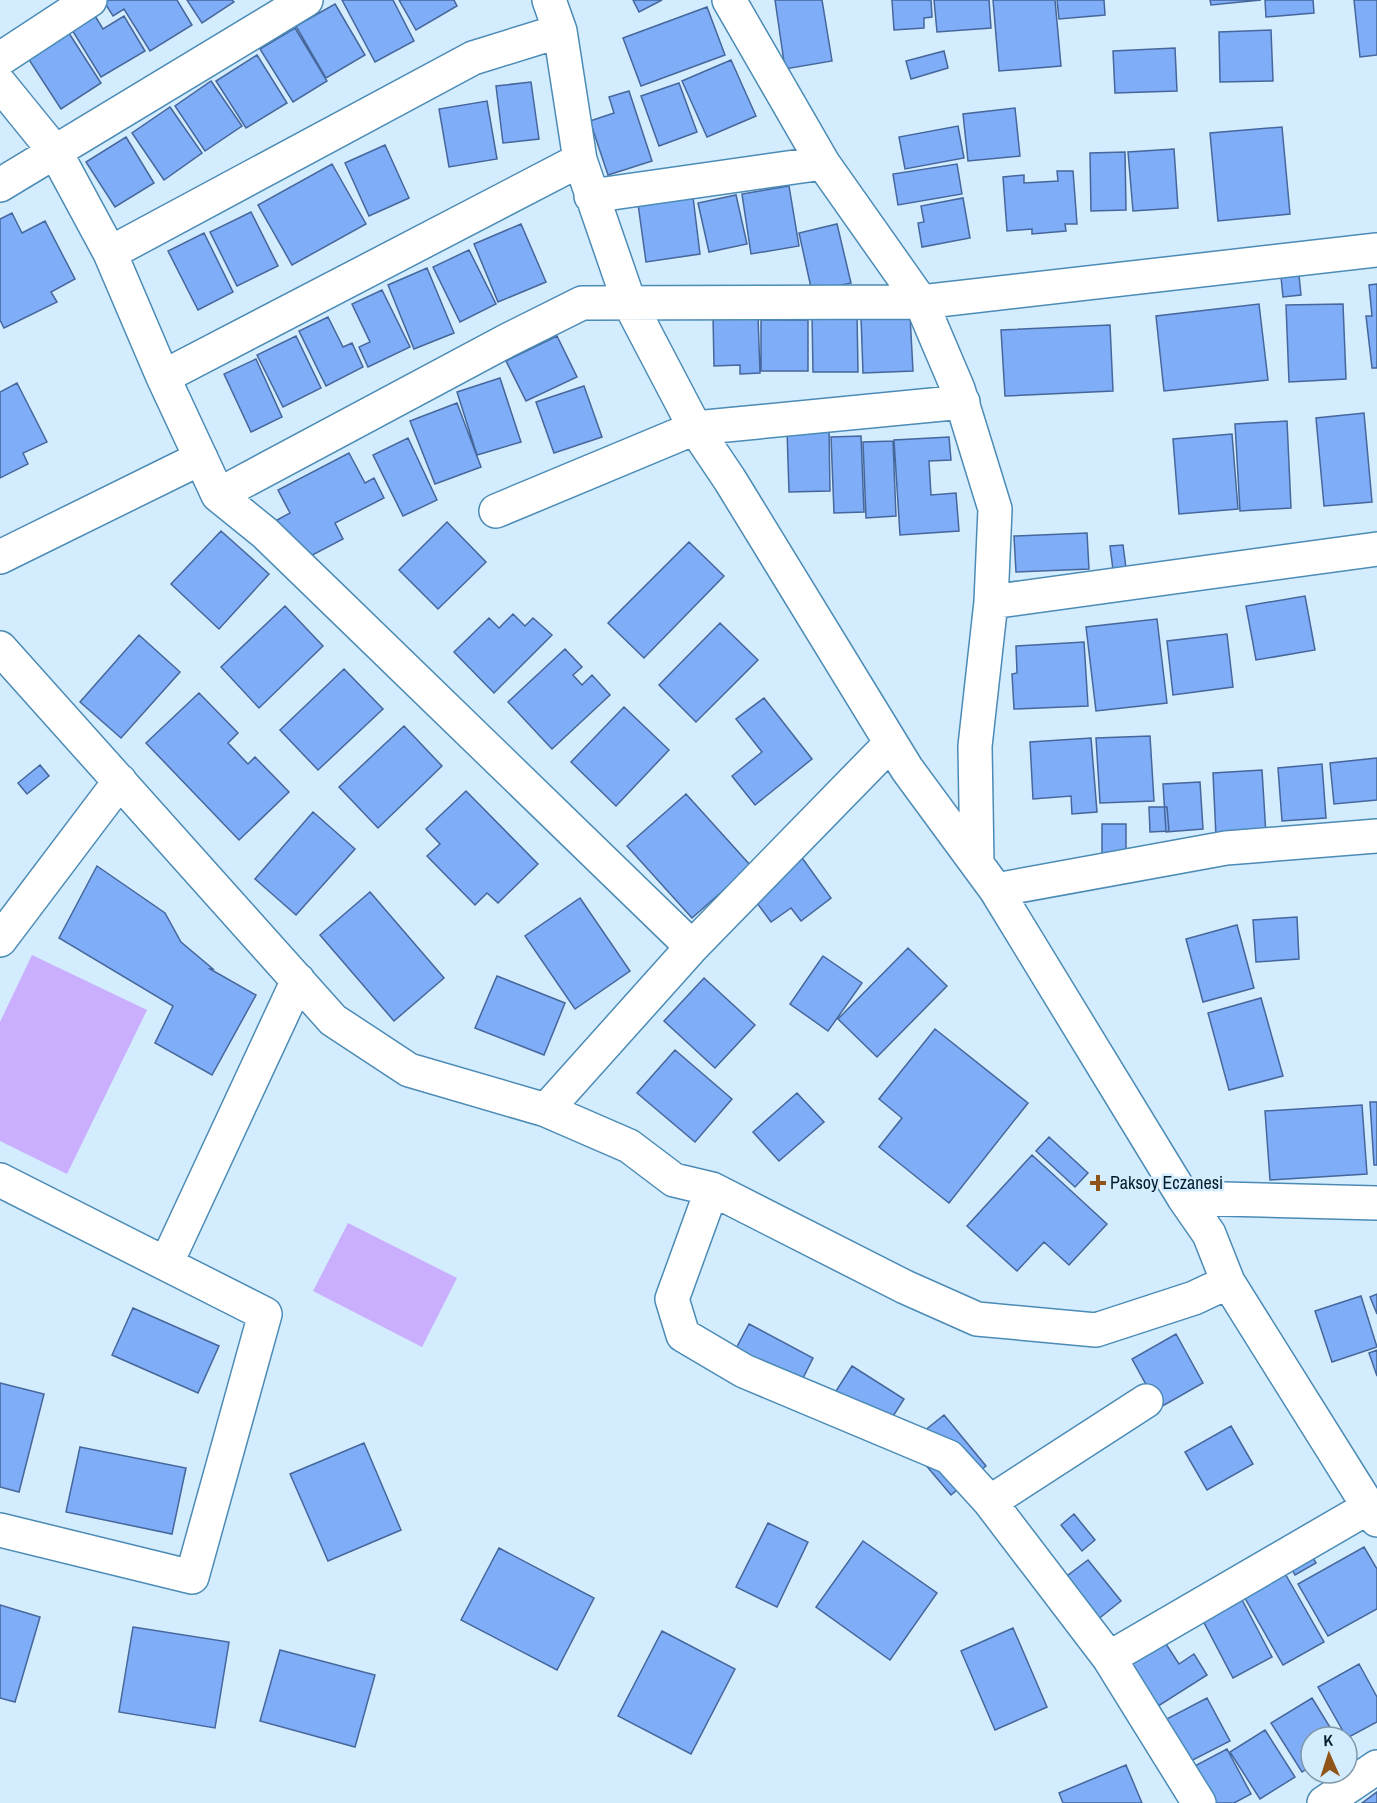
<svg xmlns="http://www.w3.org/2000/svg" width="1377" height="1803" font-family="'Archivo Narrow',sans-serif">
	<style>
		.green { fill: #caaffe }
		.building { fill: #7fadf7; stroke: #46679b; stroke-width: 1.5 }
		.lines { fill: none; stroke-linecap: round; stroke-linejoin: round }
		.street-casing { stroke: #4b8bb5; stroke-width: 36 }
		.street { stroke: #fff; stroke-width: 33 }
		.poi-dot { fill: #915418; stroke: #d3ecfe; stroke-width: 2 }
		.labels { text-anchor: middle; stroke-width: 5; stroke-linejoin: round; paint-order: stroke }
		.poi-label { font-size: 18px; fill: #021c2c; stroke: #d3ecfe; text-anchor: start }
	</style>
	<rect width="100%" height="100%" fill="#d3ecfe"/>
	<path class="green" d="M32,955L147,1010L67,1174L0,1141V1022Z
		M348,1223L457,1278L422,1347L313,1291Z"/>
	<path class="building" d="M103,0H177L192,25L150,51L124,9L113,16Z
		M187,0H232L234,2L202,23Z
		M342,0H393L414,41L375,62Z
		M399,0H454L457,6L416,30Z
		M633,0H662L639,12Z
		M775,0H822L832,61L785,69Z
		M892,0H931L932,17L924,18V28L894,30Z
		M934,0H989L991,28L937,32Z
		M993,0H1055L1061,66L999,71Z
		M1057,0H1104L1105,15L1059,19Z
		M1210,0H1261L1211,5Z
		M1265,0H1313L1314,13L1266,17Z
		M1354,0H1377V55L1360,57Z
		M335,4L365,55L326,78L296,26Z
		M707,7L725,55L641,86L623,38Z
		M92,11L103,29L124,16L145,51L101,77L69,25Z
		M65,27L101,83L61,109L24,52Z
		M295,28L327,81L293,102L260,49Z
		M1271,30L1273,81L1220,82L1219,32Z
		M1175,48L1177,91L1115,93L1113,51Z
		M944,51L948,68L911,79L906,61Z
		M257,55L287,103L246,128L216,81Z
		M731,60L756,116L707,137L682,81Z
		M211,81L242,126L205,151L175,106Z
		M531,82L539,139L503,143L496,86Z
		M679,83L697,132L659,146L641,96Z
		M629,91L652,161L608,175L590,121L614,113L609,97Z
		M487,101L497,159L449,167L439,109Z
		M170,107L202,153L164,180L132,133Z
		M1015,108L1020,156L968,161L963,114Z
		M958,126L964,158L905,169L899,137Z
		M1282,127L1290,214L1218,221L1210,133Z
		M126,137L154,183L115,207L86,162Z
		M385,145L409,198L369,216L345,163Z
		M1174,149L1178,208L1133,211L1128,152Z
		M1125,152L1126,210L1091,211L1090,153Z
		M332,164L366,224L292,265L258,205Z
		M957,164L962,194L898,205L893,174Z
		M1057,171H1073L1077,224H1065L1066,231L1032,234V229L1007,231L1003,177L1024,175V183L1058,181Z
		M789,186L799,246L751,254L742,194Z
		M736,195L747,244L709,252L698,203Z
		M693,197L700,254L646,262L638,204Z
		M963,198L970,238L922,247L918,223L924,222L921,206Z
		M251,212L278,266L237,286L210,232Z
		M12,213L22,233L45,221L75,279L51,292L57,302L4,328L0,320V219Z
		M521,224L546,282L498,302L474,244Z
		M837,224L851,283L812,292L799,233Z
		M204,233L233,292L198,310L168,251Z
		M469,250L496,304L460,322L433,267Z
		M1298,266L1301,295L1283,297L1280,267Z
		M427,268L454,333L414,349L388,285Z
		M1377,284V368H1372L1366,316H1372L1369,285Z
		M382,290L410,347L368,367L359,347L370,342L352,304Z
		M1259,304L1268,380L1164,391L1156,316Z
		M1343,304L1346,379L1289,382L1286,305Z
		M857,313L858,372H813L812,314Z
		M910,315L913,371L863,373L861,317Z
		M758,316L760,373L740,374V365L714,366L713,317Z
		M328,317L343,347L352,343L363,367L326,386L299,331Z
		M761,320H808V371H761Z
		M1110,325L1113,391L1005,396L1001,330Z
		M296,336L321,388L283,407L257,355Z
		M557,336L577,377L526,401L506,361Z
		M256,359L282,417L251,432L224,374Z
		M500,378L521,442L477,455L457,392Z
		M17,383L47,442L23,453L28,464L0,478V392Z
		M584,386L602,437L554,453L536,402Z
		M457,403L481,467L435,484L410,421Z
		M1364,413L1372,502L1324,506L1316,418Z
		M1287,421L1291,508L1240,511L1235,424Z
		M829,429L830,491L789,492L787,430Z
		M1232,434L1238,509L1179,514L1173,439Z
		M861,436L864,512L834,513L831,437Z
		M949,437L951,460L929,461L931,495L956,493L959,531L900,535L894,440Z
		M408,438L437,500L403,516L373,455Z
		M893,441L896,516L866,518L863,442Z
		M349,453L365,483L374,478L384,498L335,523L343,539L299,562L277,520L290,513L278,490Z
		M447,522L486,562L438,609L399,570Z
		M221,531L269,574L219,629L171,584Z
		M1087,533L1089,569L1016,572L1014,536Z
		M689,542L724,576L644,658L608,623Z
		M1123,545L1126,568L1113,570L1110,546Z
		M1305,596L1315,650L1256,660L1246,606Z
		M285,606L323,646L259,708L221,667Z
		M513,614L525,626L533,618L552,635L494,693L454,652L489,618L499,628Z
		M1157,619L1167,703L1096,711L1086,627Z
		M720,623L758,660L696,722L659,685Z
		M1227,634L1233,687L1173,695L1167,641Z
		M139,635L180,672L121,738L80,702Z
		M1084,642L1088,706L1014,709L1012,674L1017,673L1016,646Z
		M565,649L582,667L573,675L582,685L592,675L610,695L552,749L508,702Z
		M344,669L383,709L318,770L280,730Z
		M199,693L238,733L228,743L248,764L255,757L289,792L239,840L146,743Z
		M764,698L812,759L755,805L732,776L762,752L736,719Z
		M624,707L669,750L616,806L571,762Z
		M404,726L442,766L378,828L339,787Z
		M1150,736L1154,801L1100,803L1096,738Z
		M1091,738L1097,812L1072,814L1071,796L1033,799L1030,742Z
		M1377,758V800L1334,804L1330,763Z
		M1322,764L1326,818L1282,821L1278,768Z
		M40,765L49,776L27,794L18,783Z
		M1262,770L1266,835L1216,837L1213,773Z
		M1200,782L1203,829L1166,832L1163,784Z
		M466,791L538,864L498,903L487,893L475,905L427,856L440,844L426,829Z
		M686,794L751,866L692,918L627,846Z
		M1149,807H1167L1169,831L1150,832Z
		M313,812L355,849L296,915L255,879Z
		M1102,824H1126V852L1102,853Z
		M800,855L831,898L801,921L791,908L771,922L749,892Z
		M97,866L165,913L181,942L213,969H210L256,995L212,1075L155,1043L173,1006L59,938Z
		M370,892L444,978L394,1021L320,935Z
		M580,898L630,971L575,1009L525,936Z
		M1297,917L1299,959L1256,962L1253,920Z
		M1237,925L1254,988L1203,1002L1186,939Z
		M908,948L947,986L877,1057L838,1019Z
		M823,956L862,983L828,1031L790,1004Z
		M497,976L565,1003L544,1055L475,1028Z
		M704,978L755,1025L715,1068L664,1021Z
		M1261,998L1283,1076L1229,1090L1208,1013Z
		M935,1029L1028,1103L949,1203L879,1147L902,1118L879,1099Z
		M675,1050L732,1099L695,1142L637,1093Z
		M797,1093L824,1122L779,1161L753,1132Z
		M1370,1102H1377V1165H1374Z
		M1362,1105L1367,1174L1270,1180L1265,1111Z
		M1049,1137L1088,1173L1075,1187L1036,1151Z
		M1032,1155L1107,1224L1069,1265L1044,1242L1017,1271L967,1226Z
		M1377,1294V1314L1370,1297Z
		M1361,1296L1377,1347L1332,1362L1315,1311Z
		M133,1308L219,1346L198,1393L112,1355Z
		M749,1324L813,1358L796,1392L731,1358Z
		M1176,1334L1203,1383L1159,1408L1132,1359Z
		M1377,1350V1376L1369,1353Z
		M852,1366L904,1399L881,1435L829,1402Z
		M0,1383L44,1394L19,1492L0,1487Z
		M944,1415L986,1466L951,1495L908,1444Z
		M1231,1426L1253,1464L1207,1490L1185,1452Z
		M364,1443L401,1530L328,1561L290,1474Z
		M80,1447L186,1468L172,1534L66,1512Z
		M1074,1514L1095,1540L1082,1551L1061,1525Z
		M768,1523L808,1542L777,1607L736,1587Z
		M863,1541L937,1593L890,1660L816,1607Z
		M1364,1547L1377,1569V1609L1328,1636L1298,1584Z
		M499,1548L594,1598L557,1670L461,1620Z
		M1309,1550L1316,1563L1295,1575L1288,1562Z
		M1088,1560L1121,1601L1092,1624L1059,1582Z
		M1283,1570L1324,1642L1283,1665L1242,1593Z
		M1239,1594L1272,1657L1233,1678L1200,1615Z
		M0,1605L40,1617L15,1702L0,1698Z
		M133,1627L229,1642L215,1728L119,1712Z
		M1013,1628L1047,1707L995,1730L961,1651Z
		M662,1631L735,1669L691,1754L618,1716Z
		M1164,1641L1179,1664L1194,1654L1207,1675L1152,1710L1124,1666Z
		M280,1650L375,1675L355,1747L260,1721Z
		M1359,1664L1377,1697V1722L1347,1738L1318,1687Z
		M1207,1698L1230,1741L1181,1766L1159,1723Z
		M1312,1698L1336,1737H1311V1766L1302,1772L1271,1723Z
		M1265,1730L1295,1777L1260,1799L1230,1752Z
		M1227,1749L1251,1794L1234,1803H1210L1191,1768Z
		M1126,1765L1142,1803H1063L1059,1793Z
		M1377,1792V1803H1362Z"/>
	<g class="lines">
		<defs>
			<path id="street" d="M549,0L560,31L580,160L629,302L695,428L730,480L907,769L996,890L1184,1198L1209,1234L1228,1282L1377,1520
				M729,0L823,163L921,302L958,389L995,509L991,602L975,746L977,864
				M0,59L90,0
				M0,84L56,153L110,253L163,377L218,495L265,533L692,947
				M0,185L306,0
				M591,196L823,163
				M110,253L473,58L560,31
				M163,377L580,160
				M218,495L506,341L582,303L921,302L1377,250
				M496,511L695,428L963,402
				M0,557L201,458
				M991,602L1377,549
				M0,648L333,1020L409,1070L546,1110L629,1146L674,1180L712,1189L905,1287L977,1319L1096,1330L1194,1298L1228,1282
				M996,890L1226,848L1377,836
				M0,940L120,781
				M546,1110L692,947L891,743
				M0,1180L265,1314L192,1577L0,1530
				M712,1189L672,1299L683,1335L744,1371L949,1457L990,1502L1109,1658L1199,1803
				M1184,1198L1377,1203
				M166,1264L298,980
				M990,1502L1146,1401
				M1109,1658L1369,1507
				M1324,1803L1377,1767"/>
		</defs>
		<use href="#street" class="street-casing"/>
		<use href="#street" class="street"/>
	</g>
	<path class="poi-dot" d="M1095 1174h6v6h6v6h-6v6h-6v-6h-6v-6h6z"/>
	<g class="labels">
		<g class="poi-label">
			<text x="1110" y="1189">Paksoy Eczanesi</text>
		</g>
	</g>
	<g transform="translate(1329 1755) rotate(357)"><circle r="28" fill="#d3ecfe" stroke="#7f99aa" stroke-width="1.5"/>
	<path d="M0-4.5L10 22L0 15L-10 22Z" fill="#915418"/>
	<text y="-9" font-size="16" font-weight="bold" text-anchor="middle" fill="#021c2c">K</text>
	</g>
</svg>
